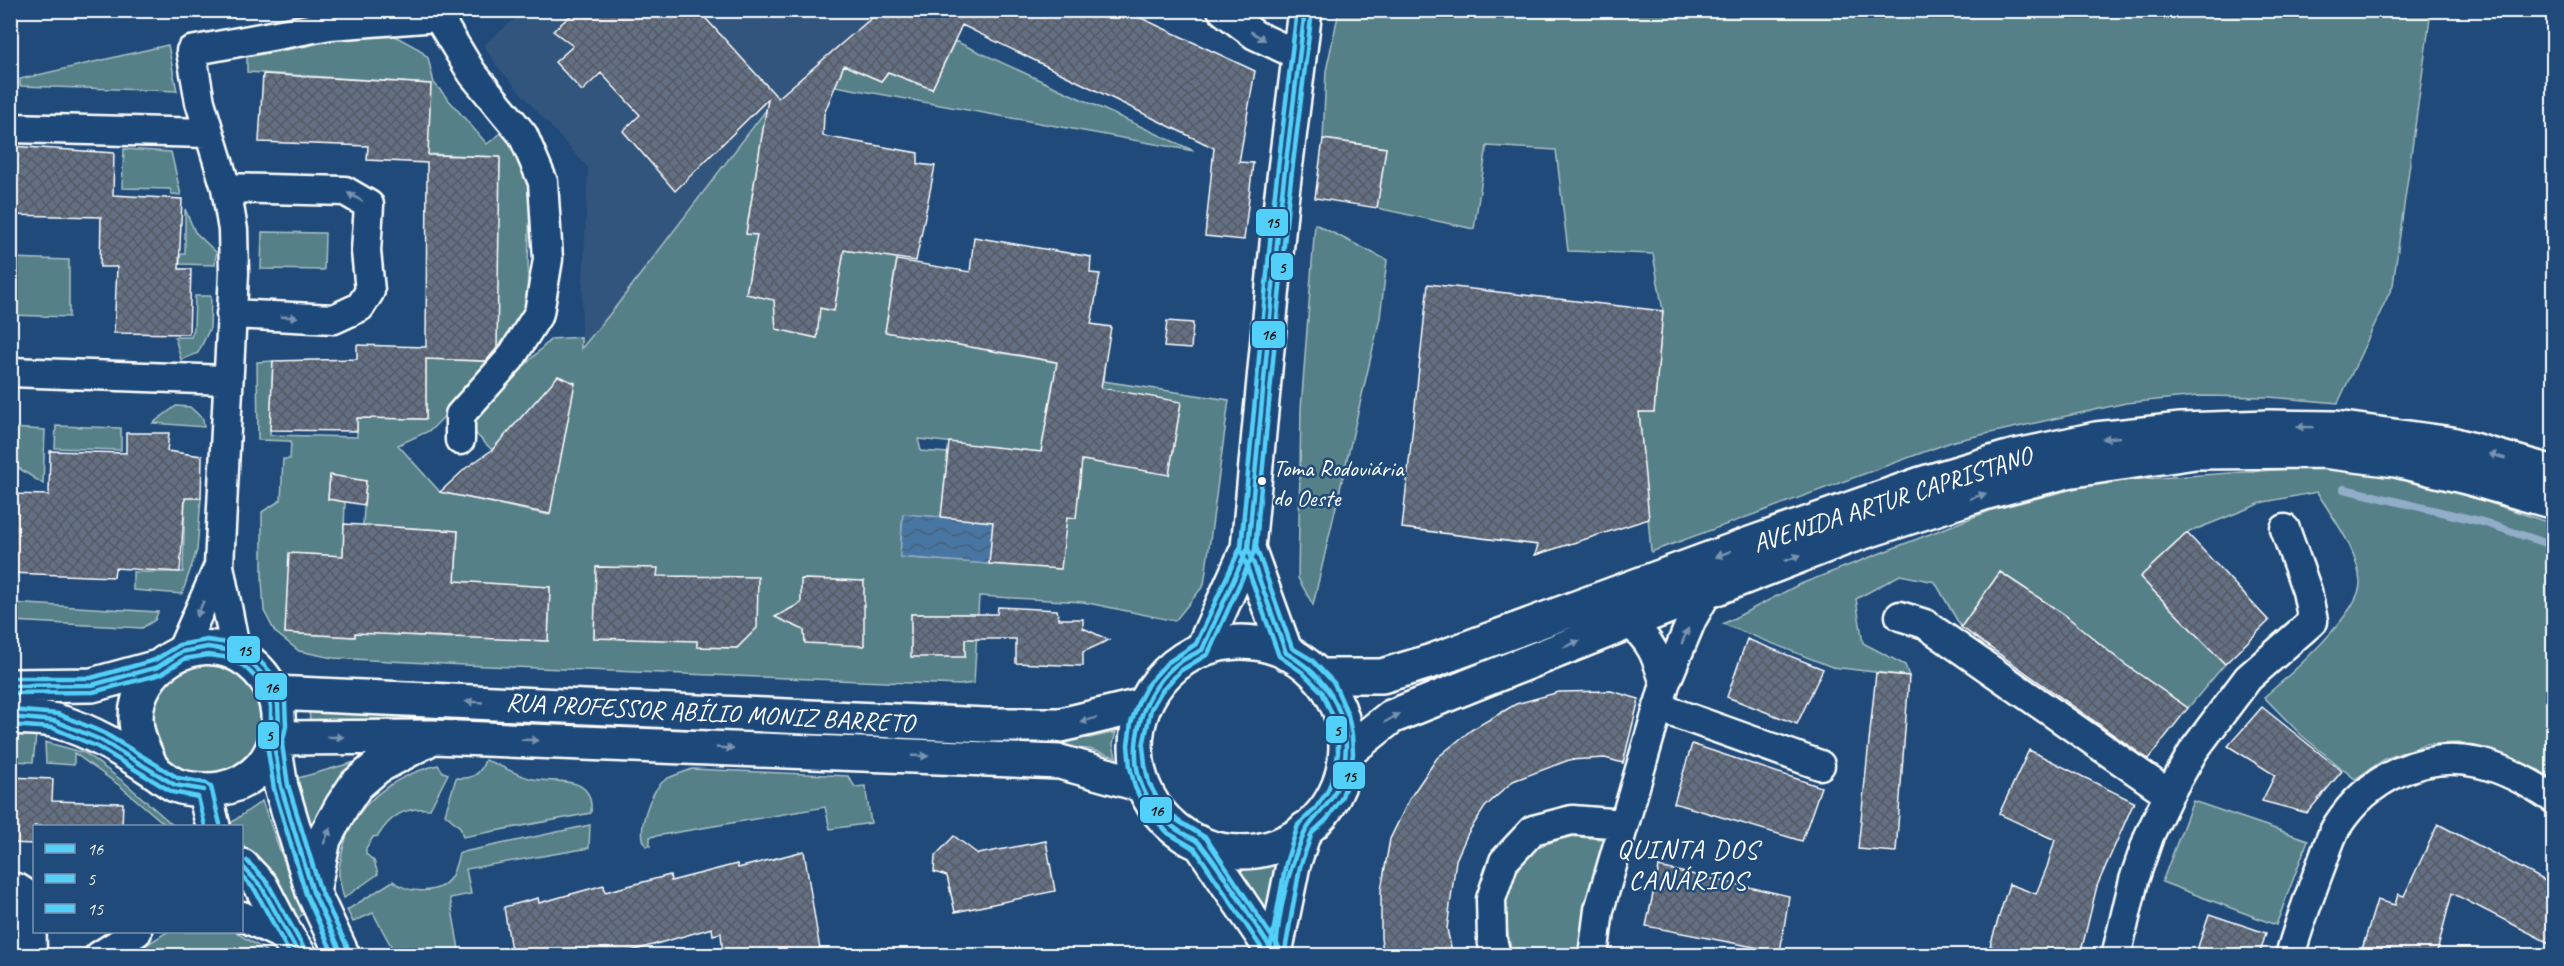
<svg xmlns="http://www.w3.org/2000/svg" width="2564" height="966" font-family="Caveat,sans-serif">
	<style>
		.built { fill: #33557d }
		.green { fill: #568088; stroke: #aac0c4; stroke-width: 1.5; fill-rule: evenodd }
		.water { fill: url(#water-waves); stroke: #91adc8; stroke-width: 1.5 }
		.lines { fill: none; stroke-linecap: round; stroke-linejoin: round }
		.stream { stroke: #91adc8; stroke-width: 8 }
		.building { fill: url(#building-cross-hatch); stroke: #fff; stroke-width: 1.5 }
		.street-casing { stroke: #fff; stroke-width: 33 }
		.secondary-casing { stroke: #fff; stroke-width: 38 }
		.primary-casing { stroke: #fff; stroke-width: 38 }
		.street { stroke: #1f4a7a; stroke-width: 28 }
		.secondary { stroke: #1f4a7a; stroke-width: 33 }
		.primary { stroke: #1f4a7a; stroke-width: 33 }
		.bus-1-casing { stroke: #1f4a7a; stroke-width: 9 }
		.bus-2-casing { stroke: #1f4a7a; stroke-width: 9 }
		.bus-3-casing { stroke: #1f4a7a; stroke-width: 9 }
		.bus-1 { stroke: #53d0f9; stroke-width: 4.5 }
		.bus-2 { stroke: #53d0f9; stroke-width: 4.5 }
		.bus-3 { stroke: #53d0f9; stroke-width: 4.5 }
		.oneway { fill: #7992af }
		.bus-dot { fill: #fff; stroke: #1f4a7a; stroke-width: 2 }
		.labels { text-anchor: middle; stroke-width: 5; stroke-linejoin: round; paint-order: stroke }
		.bus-label { font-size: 24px; fill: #fff; stroke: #1f4a7a; text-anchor: start }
		.street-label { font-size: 26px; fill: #fff; stroke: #1f4a7a }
		.neighbourhood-label { font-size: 27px; letter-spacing: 1.5px; fill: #fff; stroke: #1f4a7a }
		.line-badge { stroke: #1f4a7a; stroke-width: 2 }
		.pale-badge-label { font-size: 16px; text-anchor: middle; font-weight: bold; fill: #111 }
	</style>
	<defs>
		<pattern id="water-waves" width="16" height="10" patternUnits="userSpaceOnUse" patternTransform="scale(1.5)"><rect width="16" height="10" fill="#4776a3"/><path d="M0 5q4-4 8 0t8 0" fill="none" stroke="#4a5f73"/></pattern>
		<pattern id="building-cross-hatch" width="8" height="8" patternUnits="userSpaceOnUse" patternTransform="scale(1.5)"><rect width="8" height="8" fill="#636f83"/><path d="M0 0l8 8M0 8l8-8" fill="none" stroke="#555a62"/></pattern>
	</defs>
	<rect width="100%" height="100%" fill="#1f4a7a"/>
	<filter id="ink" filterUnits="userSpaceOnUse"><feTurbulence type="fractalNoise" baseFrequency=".0167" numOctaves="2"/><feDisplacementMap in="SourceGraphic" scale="12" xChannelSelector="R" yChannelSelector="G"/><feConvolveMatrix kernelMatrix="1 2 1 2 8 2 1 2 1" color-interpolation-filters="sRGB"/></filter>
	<g filter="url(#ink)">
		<path class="built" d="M524,11H881L773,101L580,352L588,168L496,65L484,45Z"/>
		<path class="green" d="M1339,11H2431L2393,285L2338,403L2269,397L2197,396L2126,403L1954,441L1651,552L1639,412H1654L1663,311L1653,254L1568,251L1556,150L1487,146L1474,229L1377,208L1386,148L1323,139L1326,71Z
			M356,32L391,34L419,49L428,58L434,83L487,144L505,130L525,161L530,199L527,304L514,336L495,360L500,157L427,154L430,84L247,72V57L308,46Z
			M955,41L1194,151L835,86L844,65L881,81L888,72L932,89Z
			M168,45L177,91L20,86V79Z
			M773,101L763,129L746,233L757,235L746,294L796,304L775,311L776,329L817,338L809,306L834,311L844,250L897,258L885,332L1104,371L1103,381L1229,400L1204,585L1175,621L1083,602L979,596L974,683L959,685L464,665L333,658L299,651L275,632L264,611L262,579V512L281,500L283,459H290L291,441L258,440L257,362L273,361L270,435L357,437V418L426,419V359L497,362L431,430L398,445L440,492L549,515L575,383L492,450L466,424L551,339L581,337V349L614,309ZM1053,382L1181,403L1169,474L1041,452ZM918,439L1040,452L1060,569L900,557L903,515L941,517L948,453L921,451ZM330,476L366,481L355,637L285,633L290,553L343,556L345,502L328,498ZM395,527L458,531L452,638L388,634ZM597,567L657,569L655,639L594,638ZM697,577L756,628L737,648L697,647ZM802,579L864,581L804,630L786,622L801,603ZM550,587L548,641L491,638ZM911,614H965V656H912Z
			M124,149L171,152L181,195L172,194L170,189L122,188Z
			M185,209L195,232L216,252L215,265L180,264V255L185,253Z
			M1315,224L1387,260L1380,318L1313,605L1298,578L1301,409Z
			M262,232L325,233L324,270L261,269Z
			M11,258L69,260V317L11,315Z
			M195,296H211L210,328L198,353L181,360L175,337H191L194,329Z
			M176,406L190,407L203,419L204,427L153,423Z
			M56,426L121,428V450L55,448Z
			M11,428L45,430L43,484L11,463Z
			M2315,467C2398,470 2475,498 2553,524V781L2539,770L2462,743L2425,744L2385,759L2355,779L2300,734L2264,697C2287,678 2361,612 2360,583C2358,549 2334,520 2317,492L2264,502L2187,533L2140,577L2225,664L2188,708L2123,663L2065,615L2000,572L1961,627L1935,582L1900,575L1856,599L1863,643L1905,665L1909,676L1832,667L1723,624L1798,585L1992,510L2101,482Z
			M185,498H201L197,550L182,594L133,590V572H183Z
			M11,603L158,612L155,620L142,628L11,621Z
			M152 720a55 55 0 1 1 110 0a55 55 0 1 1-110 0Z
			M308,706L492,717L1090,738L1116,732L1113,744L1116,757L1089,749L493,728L308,732L310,719Z
			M11,735L36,736L33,762L11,761Z
			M45,742L85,753L124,782L174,826H167L120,786L74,753V765L46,763Z
			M369,758L331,793L307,844L298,778Z
			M485,760C501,765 518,776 533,779C558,784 594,773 591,813L463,837L460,827L445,814L456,778C471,779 480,776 485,760Z
			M438,765L443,772L448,774L430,809C405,807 391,815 378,836L373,837L366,848V854L374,861L378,874L344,898C342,891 340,883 339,876C338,869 341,860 342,853C351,805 393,776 438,765Z
			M692,769L848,776L855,787L865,786L871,823L830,829L825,807L650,837V846H646C636,831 650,790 665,780C672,775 683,773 692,769Z
			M262,801L303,914L297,919L242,843V826L228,825Z
			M2193,801L2308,840L2276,925L2162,882Z
			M590,825L589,848L466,869L471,894L450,898L460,955H396L373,913L353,922L347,910L393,881C409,894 439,895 451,877C455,870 457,861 459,853Z
			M1569,836L1610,840L1585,948L1532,955H1512L1507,930L1505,902L1515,871L1535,848Z
			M1279,861L1272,923L1234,866L1260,868Z
			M167,932H235L262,948L270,955H130Z"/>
		<path class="water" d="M903,514L993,521L989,564L900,557Z"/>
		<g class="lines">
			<path class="stream" d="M2344,489L2483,522L2554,546"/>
		</g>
		<path class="building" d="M577,10H698L778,98L881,10H1124L1255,71L1239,162L1253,163L1244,240L1205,236L1214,148L962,25L932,89L888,72L881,81L844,65L824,114L823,136L918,153V164L935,166L916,261L844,250L834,311L820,308L817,338L776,329L774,300L746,294L757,235L746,234L768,99L675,191L623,131L640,115L601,73L582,91L555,62L573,46L553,31Z
			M263,74L431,84L428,155L500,157L497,348L486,361L426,359V419L357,418V431L270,430L273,361L357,359V345L426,347L427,163L367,160L368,146L259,142Z
			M1323,139L1386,148L1377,208L1315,198Z
			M10,146L114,153L113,195L182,199L179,269H191L189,334L114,333L117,267H100L101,217L10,215Z
			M974,237L1091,257L1090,273L1100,274L1091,324L1111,327L1101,388L1181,402L1169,475L1082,460L1076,518L1067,517L1061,569L989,564L993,522L941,517L949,442L1041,452L1057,362L885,332L897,260L970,272Z
			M1428,284L1663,311L1654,412H1639L1649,519L1535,555L1538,545L1402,528Z
			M1167,321L1193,323L1191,349L1164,347Z
			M558,376L575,383L550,514L440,492L466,468L492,450Z
			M126,433H169L167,451L202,456L201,498H185L180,572L115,568L114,577L10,573V494L49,495L50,451L126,453Z
			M330,475L366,481L364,505L328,499Z
			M344,524L458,531L455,581L550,587L548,641L355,633V637L285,633L289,553L343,556Z
			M2187,533L2269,621L2225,664L2140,577Z
			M596,567L658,568L657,576L758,577L757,628L737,648L697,647V641L594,638Z
			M2000,572L2065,615L2123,663L2188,708L2148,759L1961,627Z
			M801,579L864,581V646L805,643L804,630L775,617L801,603Z
			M998,607L1057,610L1059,619H1083V628L1109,640L1083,652V666L1016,663V639H965V657H911V614H997Z
			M1747,639L1823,669L1797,724L1727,697Z
			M1876,673L1909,676L1896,852L1858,849Z
			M1611,691L1639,699L1623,763L1605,758L1569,760L1513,781L1485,807L1468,833L1456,860L1447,929L1453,956H1384L1381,938V890L1390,839L1410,798L1437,758L1471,730L1516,704L1559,692Z
			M2262,707L2342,771L2307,813L2262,801L2275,775L2228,746Z
			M1692,744L1821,787L1802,841L1674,803Z
			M2029,750L2134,802L2097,886L2080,956H2024L1990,946L2009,884L2036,894L2047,867L2055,840L1999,814Z
			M10,777L53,779L52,801L123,803L122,826H34V844L10,843Z
			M2438,824L2553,885V945L2452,893L2436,956H2360L2377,900L2395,905L2398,894L2404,896Z
			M954,836L978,854L1046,841L1055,891L955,912L947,876L934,872L935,856Z
			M804,851L821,956H723L721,933L713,935L712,928L614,956H512L504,907L538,898L539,903L604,885L605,892L670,875L671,881L737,864L738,868Z
			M1659,867L1789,896L1780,952L1646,926Z
			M2209,914L2266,933L2259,956H2195Z"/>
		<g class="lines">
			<defs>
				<path id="street" d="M1222,10L1255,35L1298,55
					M438,17L472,73L523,135L543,182L548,259L539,313L510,359L460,415V440
					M10,128L208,133
					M226,188L345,191L369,205L366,251L370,291L360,307L334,319L231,314
					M10,372L227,380
					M1900,616L1925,624L2169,794
					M1629,622C1652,642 1656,655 1665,684
					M181,652L219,566
					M236,653L219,566L234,273L233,230L226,188L200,102L191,51L330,25L438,17L445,10
					M1658,707L1820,765
					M10,888H17L31,897L32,956
					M242,916L288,938
					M99,956L137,932
					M1496,956L1492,939L1491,899L1504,861L1533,830L1572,820L1624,824
					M1593,956L1599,910L1665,684L1692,619L1708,591
					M2116,956L2134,880L2149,836L2169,794L2194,750L2248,678L2313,621L2307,591L2285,529
					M2290,956C2299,923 2311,892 2323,860C2327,849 2331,835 2337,826C2367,779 2423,750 2479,763C2505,769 2532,784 2554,799"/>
				<path id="secondary" d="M1200,843L1276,956
					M1275,953L1293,865L1305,829"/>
				<path id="primary" d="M1248,548L1286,653
					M1136 747a105 105 0 1 1 210 0a105 105 0 1 1-210 0Z
					M1202,650L1248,548L1281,202L1305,10
					M1319,676H1382L1432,661L1747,545L1921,484L2008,458L2096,439L2181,430L2269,427L2336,428L2452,444L2554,473
					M10,686L92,685L158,667
					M274,693L986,725H1061L1144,705
					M10,717C25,718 41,717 56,721C90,730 124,751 153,770C160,775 168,782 175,785C188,790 208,791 220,789C289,776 298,689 240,656C195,630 136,667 136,718C136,737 145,752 152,769
					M276,738L433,737L1060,762L1142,785
					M274,744L281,787L313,892L343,956
					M1346,753L1391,717L1629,622L1848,537L1987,492L2067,471L2195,452L2323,451L2396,460L2466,477L2554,502
					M204,790L213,826
					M242,866L261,886L288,938L300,956
					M313,891L324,839L342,806L356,785L377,767L427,740"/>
			</defs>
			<use href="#street" class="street-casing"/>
			<use href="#secondary" class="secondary-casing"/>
			<use href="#primary" class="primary-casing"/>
			<use href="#street" class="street"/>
			<use href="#secondary" class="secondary"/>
			<use href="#primary" class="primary"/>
			<defs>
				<path id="bus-1" d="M1202,650L1248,548L1251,518
					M1202,650C1190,656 1177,662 1168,672C1135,707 1123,765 1153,806C1161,816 1169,825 1179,831C1186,836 1197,839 1202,846C1229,880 1251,919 1276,956
					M1286,653L1248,548L1281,202L1305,10
					M10,686L92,685L158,667L181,652L208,647L226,650L248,660L268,680L278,704L279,726L274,744L281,787L313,892L343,956
					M10,717L55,721L101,740L175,785L204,790
					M242,866L261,886L300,956
					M1276,956C1277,916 1288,870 1304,834C1311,819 1326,809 1334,794C1362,737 1338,683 1286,653"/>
				<path id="bus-2" d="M1244,518L1241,550L1279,656L1302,672L1322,692L1334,719L1338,736V753L1335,773L1327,792L1315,809L1298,825L1286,863L1269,955
					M10,693L93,692L161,674L184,659L208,655L224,657L244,666L262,684L271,706V725L267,744L274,789L306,894L334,956
					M10,725L53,728L98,747L172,792L198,797L205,826
					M242,876L255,890L291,956
					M1282,952L1206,838L1178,821L1158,800L1149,783L1145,765L1143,746L1151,709L1161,692L1180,671L1208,654L1255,550L1288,203L1312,11"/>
				<path id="bus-3" d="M1258,520L1256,547L1292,648L1312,660L1334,683L1348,715L1352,735L1353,754L1349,777L1341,799L1327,819L1312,833L1300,867L1284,956
					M10,678H91L155,660L179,645L207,640L228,643L253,654L274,676L285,702L286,726L282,744L288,785L320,889L350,953
					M11,710L58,714L104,733L178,778L206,783L211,787L220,824
					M247,861L267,882L306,952
					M1267,956L1195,849L1168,833L1145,808L1135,787L1130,767L1128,745L1131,723L1138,703L1148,684L1167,663L1196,644L1241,546L1274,201L1297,10"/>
			</defs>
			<use href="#bus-1" class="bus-1-casing"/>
			<use href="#bus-2" class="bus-2-casing"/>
			<use href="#bus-3" class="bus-3-casing"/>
			<use href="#bus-1" class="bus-1"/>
			<use href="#bus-2" class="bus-2"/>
			<use href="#bus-3" class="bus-3"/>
		</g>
		<defs><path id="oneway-solid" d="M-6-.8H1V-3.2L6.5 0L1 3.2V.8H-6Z" transform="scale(1.5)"/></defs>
		<g class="oneway">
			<use href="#oneway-solid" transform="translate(1258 36) rotate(31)"/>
			<use href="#oneway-solid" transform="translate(355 197) rotate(-150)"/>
			<use href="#oneway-solid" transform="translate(289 317) rotate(2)"/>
			<use href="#oneway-solid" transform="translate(2305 427) rotate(-179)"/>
			<use href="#oneway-solid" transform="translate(2111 438) rotate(174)"/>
			<use href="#oneway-solid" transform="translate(2497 456) rotate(-164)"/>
			<use href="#oneway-solid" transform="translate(1978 496) rotate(-18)"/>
			<use href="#oneway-solid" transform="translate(1723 554) rotate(159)"/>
			<use href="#oneway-solid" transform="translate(1793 558) rotate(-21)"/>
			<use href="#oneway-solid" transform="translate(200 609) rotate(114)"/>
			<use href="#oneway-solid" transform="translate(1685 636) rotate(-67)"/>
			<use href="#oneway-solid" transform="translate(1572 644) rotate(-22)"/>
			<use href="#oneway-solid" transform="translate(474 702) rotate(-177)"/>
			<use href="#oneway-solid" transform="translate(1392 718) rotate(-30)"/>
			<use href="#oneway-solid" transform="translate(1088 720) rotate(165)"/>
			<use href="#oneway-solid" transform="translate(335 737)"/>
			<use href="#oneway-solid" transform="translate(530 740) rotate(2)"/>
			<use href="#oneway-solid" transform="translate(725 748) rotate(3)"/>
			<use href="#oneway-solid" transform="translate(920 756) rotate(2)"/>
			<use href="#oneway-solid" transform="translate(327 836) rotate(-67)"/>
		</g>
	</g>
	<circle class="bus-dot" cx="1262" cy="481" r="5"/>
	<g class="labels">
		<g class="bus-label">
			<text x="1273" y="476">Toma Rodoviária<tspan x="1273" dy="30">do Oeste</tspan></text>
		</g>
		<g class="street-label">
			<text transform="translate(1892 499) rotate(-18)" y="9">AVENIDA ARTUR CAPRISTANO</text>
			<text transform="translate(710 712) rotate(3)" y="9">RUA PROFESSOR ABÍLIO MONIZ BARRETO</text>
		</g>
		<g class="neighbourhood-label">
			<text x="1688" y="858">QUINTA DOS<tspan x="1688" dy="31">CANÁRIOS</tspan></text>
		</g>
	</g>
	<g class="line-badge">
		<rect x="1255" y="208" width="34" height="29" rx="6" fill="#53d0f9"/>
		<rect x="1270" y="252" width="24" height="29" rx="6" fill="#53d0f9"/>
		<rect x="1251" y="320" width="35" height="29" rx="6" fill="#53d0f9"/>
		<rect x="226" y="635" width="35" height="29" rx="6" fill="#53d0f9"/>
		<rect x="254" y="672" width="34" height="29" rx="6" fill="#53d0f9"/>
		<rect x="1325" y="715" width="23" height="29" rx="6" fill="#53d0f9"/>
		<rect x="257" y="721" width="23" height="29" rx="6" fill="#53d0f9"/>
		<rect x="1332" y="761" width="34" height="29" rx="6" fill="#53d0f9"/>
		<rect x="1139" y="796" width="34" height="28" rx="6" fill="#53d0f9"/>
	</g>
	<g class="pale-badge-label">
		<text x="1272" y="228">15</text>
		<text x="1282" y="273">5</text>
		<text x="1268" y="340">16</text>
		<text x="244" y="656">15</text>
		<text x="271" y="693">16</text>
		<text x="1337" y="736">5</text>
		<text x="269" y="741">5</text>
		<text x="1349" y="782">15</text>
		<text x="1156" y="816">16</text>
	</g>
	<rect width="2564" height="966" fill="none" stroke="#1f4a7a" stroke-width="36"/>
	<rect x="18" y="18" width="2528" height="930" fill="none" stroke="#fff" stroke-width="2" filter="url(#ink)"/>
	<rect x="33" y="825" width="210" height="108" fill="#1f4a7a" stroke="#7992af" stroke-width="1.5"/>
	<rect x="45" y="844" width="30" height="9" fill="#53d0f9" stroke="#7992af" stroke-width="1.5"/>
	<text x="87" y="855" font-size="18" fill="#ffffff">16</text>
	<rect x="45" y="874" width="30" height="9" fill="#53d0f9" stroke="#7992af" stroke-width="1.5"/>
	<text x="87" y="885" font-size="18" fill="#ffffff">5</text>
	<rect x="45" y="904" width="30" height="9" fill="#53d0f9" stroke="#7992af" stroke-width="1.5"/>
	<text x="87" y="915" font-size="18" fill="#ffffff">15</text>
</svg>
